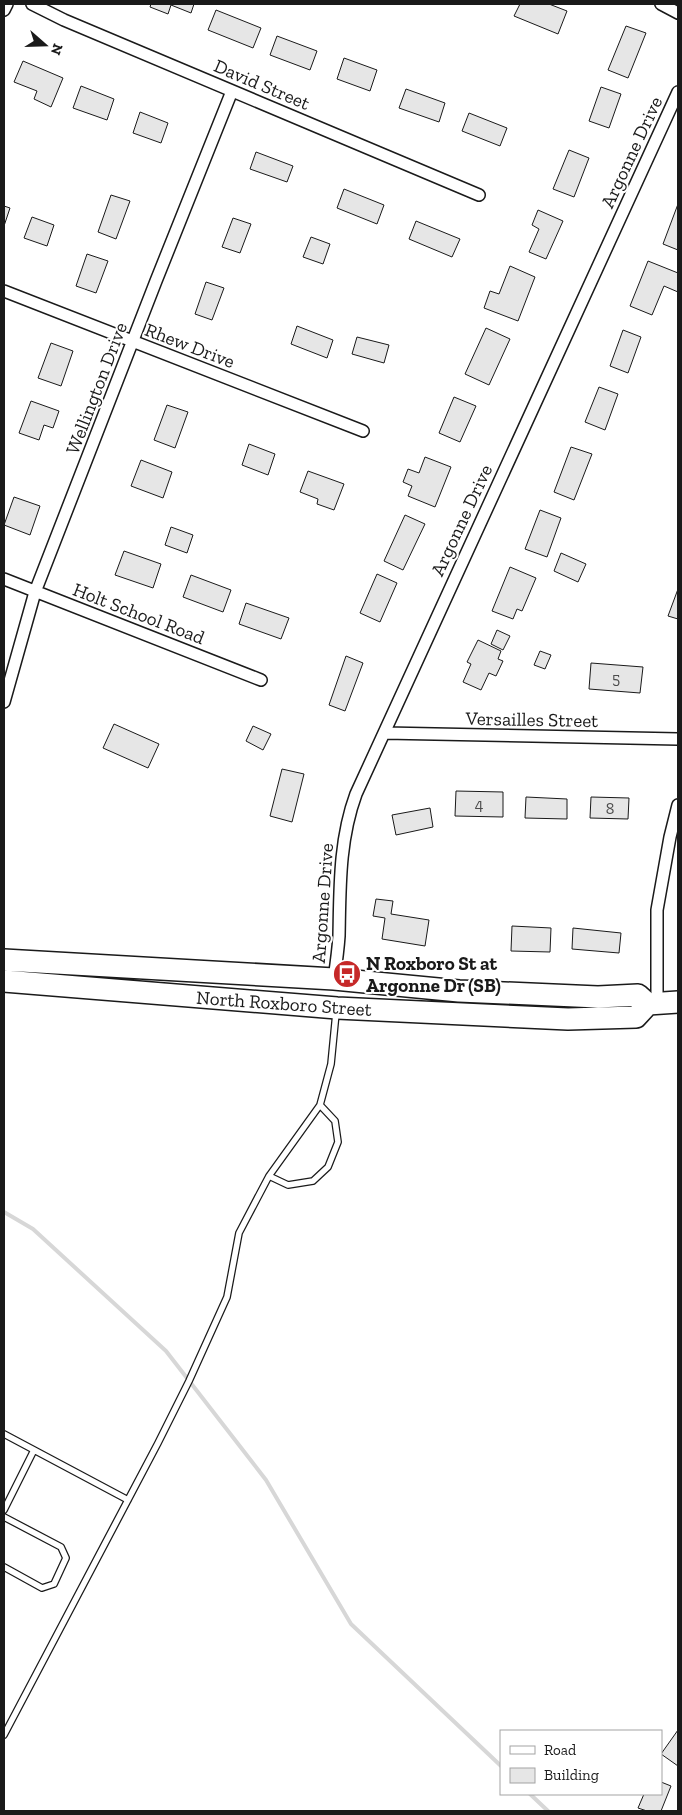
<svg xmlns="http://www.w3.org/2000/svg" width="682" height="1815" font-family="'Zilla Slab',serif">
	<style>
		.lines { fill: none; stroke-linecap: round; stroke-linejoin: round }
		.stream { stroke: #d7d7d7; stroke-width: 4 }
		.building { fill: #e6e6e6; stroke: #1a1a1a }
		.lane-casing { stroke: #1a1a1a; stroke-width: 8 }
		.street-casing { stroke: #1a1a1a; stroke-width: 14 }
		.highway-casing { stroke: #1a1a1a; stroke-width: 24 }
		.lane { stroke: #fff; stroke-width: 5.5 }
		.street { stroke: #fff; stroke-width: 11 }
		.highway { stroke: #fff; stroke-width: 21 }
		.labels { text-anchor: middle; stroke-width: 4; stroke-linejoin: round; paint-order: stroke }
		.number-label { font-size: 16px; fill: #4d4d4d }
		.street-label { font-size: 19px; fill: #1a1a1a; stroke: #fff }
		.poi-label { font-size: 19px; font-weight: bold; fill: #1a1a1a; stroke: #fff; text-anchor: start }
	</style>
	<rect width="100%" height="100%" fill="#fff"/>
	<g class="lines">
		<path class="stream" d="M4,1212L33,1229L166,1351L266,1480L351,1624L501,1766
			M530,1794L548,1811"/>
	</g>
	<path class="building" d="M151,4H194L191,13L171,5L168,14L150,7Z
		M520,4H549L567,11L558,34L514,16Z
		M216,10L261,28L253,48L208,30Z
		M626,26L646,33L628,78L608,70Z
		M277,36L317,51L310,70L270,55Z
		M344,58L377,70L370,91L337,79Z
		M23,61L63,78L51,107L34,99L37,91L14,82Z
		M81,86L114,99L107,120L73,108Z
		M601,87L621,94L609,128L589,121Z
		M406,89L445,103L439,122L399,108Z
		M140,112L168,123L161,143L133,133Z
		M469,113L507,128L500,146L462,131Z
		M569,150L589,158L574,197L553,189Z
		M256,152L293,166L287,182L250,169Z
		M344,189L384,205L377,224L337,208Z
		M111,195L130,201L116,239L98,232Z
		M678,204V250L663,244Z
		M4,206L10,208L4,226Z
		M538,210L563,221L546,259L529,252L539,229L532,225Z
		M32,217L54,225L47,246L24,238Z
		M233,218L251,224L240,253L222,247Z
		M416,221L460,239L452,257L409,239Z
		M311,237L330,244L323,264L303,257Z
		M87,254L108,261L96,293L76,286Z
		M648,261L678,273V292L664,286L652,315L630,306Z
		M510,266L535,277L518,321L484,308L490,291L499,294Z
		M206,282L224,288L212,320L195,314Z
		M297,326L333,340L327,358L291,344Z
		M486,328L510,339L489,385L465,374Z
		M623,330L641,337L628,373L610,366Z
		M357,337L389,345L384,363L352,354Z
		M51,343L73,351L61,386L38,378Z
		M599,387L618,394L605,430L585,422Z
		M454,397L476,406L460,442L439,433Z
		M31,401L59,411L53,428L44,425L39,440L19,433Z
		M167,405L188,412L175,448L154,440Z
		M249,444L275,454L268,475L242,465Z
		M571,447L592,454L574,500L554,492Z
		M425,457L451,467L435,507L408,496L412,486L403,482L408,469L419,473Z
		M141,460L172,472L163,498L131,486Z
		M308,471L344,484L334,510L317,504L318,499L300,492Z
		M14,497L40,506L30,535L4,525Z
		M540,510L561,518L547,557L525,549Z
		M405,515L425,524L403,570L384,561Z
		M171,527L193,535L187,553L165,545Z
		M124,551L161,564L153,588L115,575Z
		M561,553L586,564L578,582L554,571Z
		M510,567L536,578L522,611L517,609L513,619L492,611Z
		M377,574L397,583L380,622L360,613Z
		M191,575L231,590L223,612L183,597Z
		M678,589V619L668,616Z
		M246,603L289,618L281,639L239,624Z
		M497,630L510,636L503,650L491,644Z
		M478,640L501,651L498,659L503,661L496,676L489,673L481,690L463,682L471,664L467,662Z
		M540,651L551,655L545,669L534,665Z
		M346,656L363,663L345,711L329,705Z
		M591,663L643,667L640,693L589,689Z
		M114,724L159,744L148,768L103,748Z
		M253,726L271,734L263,750L246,741Z
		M282,769L304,774L292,822L270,816Z
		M456,791L503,792V817L455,816Z
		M526,797L567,799V819L525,818Z
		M591,797L629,798L628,819L590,818Z
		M430,808L433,827L396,835L392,815Z
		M376,899L393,901L391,914L429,920L425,946L382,939L385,918L373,916Z
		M512,926L551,928L550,952L511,951Z
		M573,928L621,933L619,953L572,949Z
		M678,1730V1766L661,1754Z
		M661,1782L671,1786L661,1811H647L638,1808L644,1794H661Z"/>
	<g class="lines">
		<defs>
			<path id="lane" d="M269,1176L288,1185L313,1181L328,1167L338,1142L335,1121L320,1105
				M4,1434L128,1500
				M4,1510L34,1450
				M4,1517L61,1547L66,1558L54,1584L42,1588L4,1567
				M4,1735L158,1443L189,1381L227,1297L239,1233L269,1176L320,1105L331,1064L336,1013"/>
			<path id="street" d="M32,4L64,20L479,195
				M661,4L678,13
				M4,10L7,4
				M4,291L363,431
				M4,579L261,680
				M4,702L35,592L156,281L232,91
				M385,733L678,739
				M334,979C336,965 338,951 339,936C340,888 339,840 356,794L678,92
				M657,1003V910L670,837L678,805"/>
			<path id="highway" d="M4,960L334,979L459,991L598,997L638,995L648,1004L678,1002
				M4,981L337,1008L568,1019L636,1017L648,1004"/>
		</defs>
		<use href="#lane" class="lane-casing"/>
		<use href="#street" class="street-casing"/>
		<use href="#highway" class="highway-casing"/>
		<use href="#lane" class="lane"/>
		<use href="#street" class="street"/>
		<use href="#highway" class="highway"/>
	</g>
	<defs>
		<symbol id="bus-disc" viewBox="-11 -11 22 22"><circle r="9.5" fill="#c62828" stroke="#fff"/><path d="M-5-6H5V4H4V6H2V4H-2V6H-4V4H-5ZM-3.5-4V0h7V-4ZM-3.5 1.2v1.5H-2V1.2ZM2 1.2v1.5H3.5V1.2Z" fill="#fff"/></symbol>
	</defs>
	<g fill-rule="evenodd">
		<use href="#bus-disc" x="331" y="958" width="32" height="32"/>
	</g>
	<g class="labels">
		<g class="number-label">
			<text x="616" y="684">5</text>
			<text x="479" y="810">4</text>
			<text x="610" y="814">8</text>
		</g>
		<g class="street-label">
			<text transform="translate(262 84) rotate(23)" y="7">David Street</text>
			<text transform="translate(631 152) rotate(-65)" y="7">Argonne Drive</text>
			<text transform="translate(190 345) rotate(21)" y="7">Rhew Drive</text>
			<text transform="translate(96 388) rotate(-69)" y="7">Wellington Drive</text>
			<text transform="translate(461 520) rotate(-65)" y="7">Argonne Drive</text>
			<text transform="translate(139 613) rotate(21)" y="7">Holt School Road</text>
			<text transform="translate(532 719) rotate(1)" y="7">Versailles Street</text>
			<text transform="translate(322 903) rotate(-86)" y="7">Argonne Drive</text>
			<text transform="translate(284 1003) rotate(4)" y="7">North Roxboro Street</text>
		</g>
		<g class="poi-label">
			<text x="366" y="970">N Roxboro St at<tspan x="366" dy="22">Argonne Dr (SB)</tspan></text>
		</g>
	</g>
	<rect width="682" height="1815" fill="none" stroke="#1a1a1a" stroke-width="10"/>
	<rect x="500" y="1730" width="162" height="65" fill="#ffffff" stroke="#a3a3a3"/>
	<rect x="510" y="1746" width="25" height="8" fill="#ffffff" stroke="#a3a3a3"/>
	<text x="544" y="1755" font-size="15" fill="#1a1a1a">Road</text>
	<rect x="510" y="1768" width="25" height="15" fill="#e6e6e6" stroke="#a3a3a3"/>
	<text x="544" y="1780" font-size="15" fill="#1a1a1a">Building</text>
	<g transform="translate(45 45) rotate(110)" stroke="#ffffff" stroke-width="4" paint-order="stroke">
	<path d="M0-4L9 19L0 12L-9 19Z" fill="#1a1a1a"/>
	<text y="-8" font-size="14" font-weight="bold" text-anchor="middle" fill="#1a1a1a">N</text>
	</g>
</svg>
